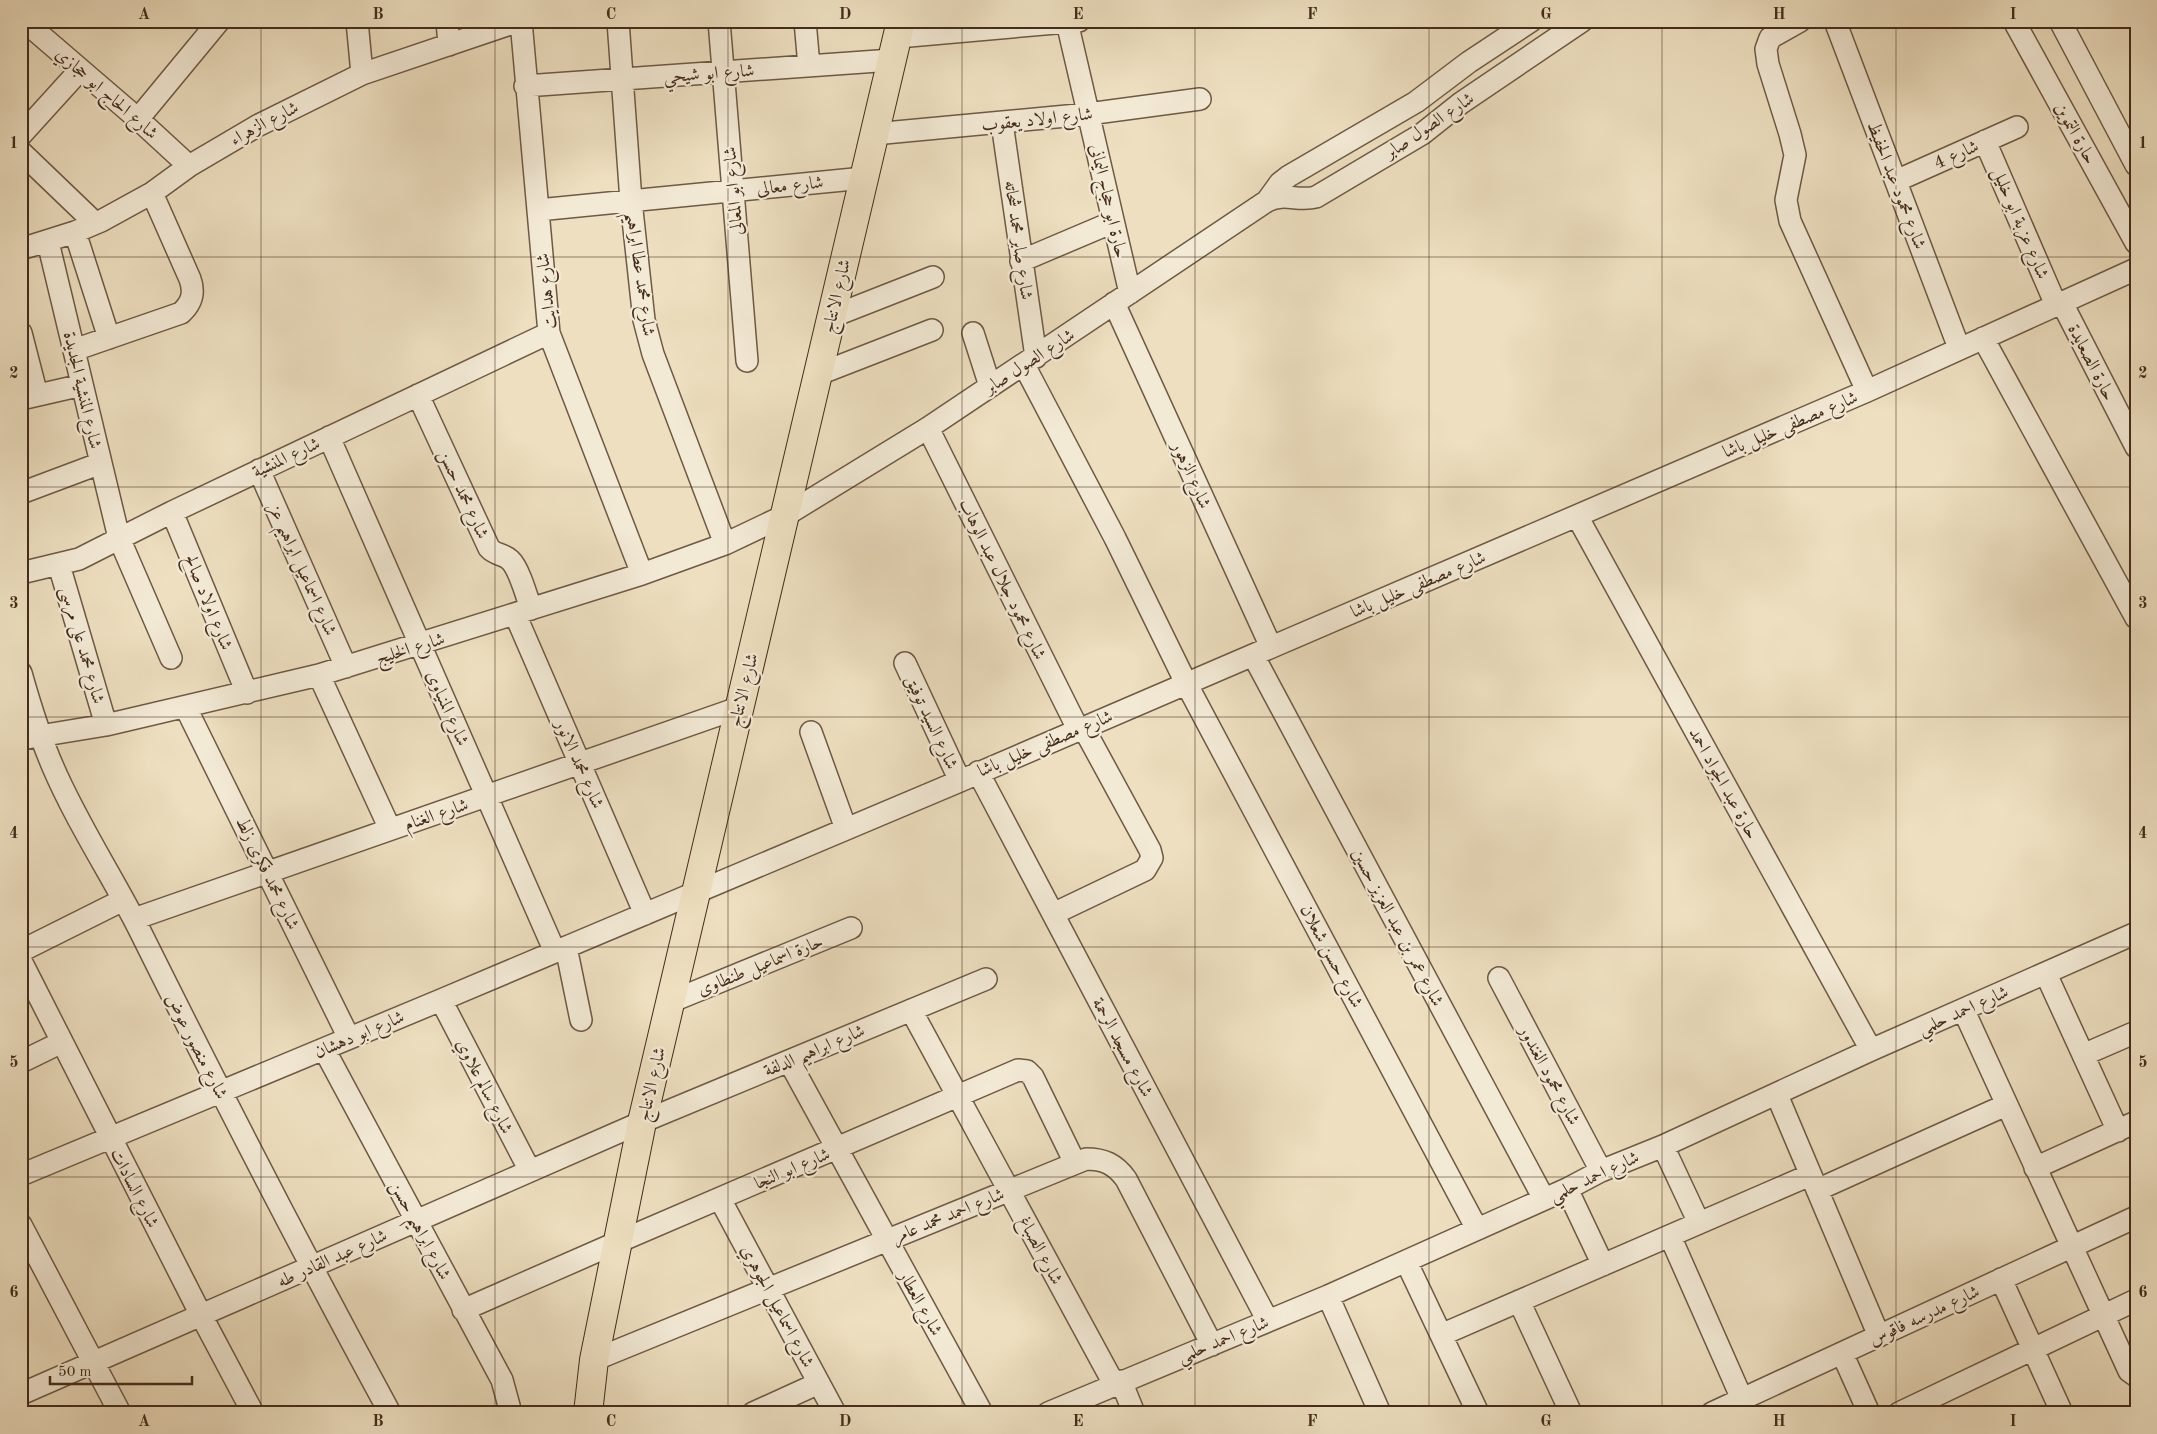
<svg xmlns="http://www.w3.org/2000/svg" width="2157" height="1434" font-family="'Old Standard TT',Amiri,serif">
	<style>
		.lines { fill: none; stroke-linecap: round; stroke-linejoin: round }
		.minor-casing { stroke: #6e5944; stroke-width: 24 }
		.primary-casing { stroke: #432c1b; stroke-width: 30 }
		.minor { stroke: #f3ead6; stroke-width: 21 }
		.primary { stroke: #eddfc0; stroke-width: 28 }
		.grid { fill: none; stroke: #432c1b; stroke-width: 1; stroke-opacity: 0.55 }
		.labels { text-anchor: middle; stroke-width: 4.5; stroke-linejoin: round; paint-order: stroke }
		.street-label { font-size: 18px; fill: #432c1b; stroke: #f3ead6 }
		.neatline { fill: none; stroke: #432c1b; stroke-width: 2 }
		.grid-label { font-size: 16px; text-anchor: middle; font-weight: bold; fill: #432c1b }
	</style>
	<rect width="100%" height="100%" fill="#eddfc0"/>
	<filter id="stains"><feTurbulence type="fractalNoise" baseFrequency=".004" numOctaves="4"/><feColorMatrix values="0 0 0 0 .2 0 0 0 0 .09 0 0 0 0 .02 0 0 0 .5 -.17"/></filter>
	<radialGradient id="worn" r=".72"><stop offset=".6" stop-color="#630" stop-opacity="0"/><stop offset="1" stop-color="#630" stop-opacity=".3"/></radialGradient>
	<g class="lines">
		<defs>
			<path id="minor" d="M24,21L138,119L189,166
				M357,21L362,74
				M447,21L449,45
				M521,21L549,333L642,574
				M618,21L631,201L644,320L653,354L725,544
				M719,21L747,361
				M805,21L809,66
				M1800,21L1770,38L1766,49L1768,64L1790,134L1795,155L1786,200L1790,221L1867,391
				M1835,21L1959,348
				M2060,21L2136,165
				M1067,22L1130,293
				M2015,23L2136,243
				M898,37L1079,21
				M525,86L892,60
				M138,119L219,21
				M1002,123L1036,357
				M874,134L1088,114L1200,99
				M21,135L80,70
				M1985,141L2056,305
				M21,152L95,223
				M1896,181L2017,127
				M1267,201L1280,183L1289,176L1416,102L1469,62L1531,21
				M538,210L864,178
				M75,232L109,338
				M48,242L119,538L171,658
				M21,249L75,232L101,221L152,193L189,166L257,126L362,74L519,21
				M1021,261L1113,222
				M1114,303L1271,647
				M2062,303L2136,447
				M831,317L933,277
				M21,333L37,395
				M973,333L990,386
				M1983,338L2136,618
				M74,350L181,313C192,303 195,293 190,279L152,193
				M1024,365L1115,538L1186,683L1477,1229
				M819,374L932,330
				M418,395L489,548C495,555 504,554 510,560C519,568 527,597 531,609
				M21,399L82,385
				M928,428L1078,729
				M329,437L555,952
				M259,470L346,667
				M21,493L101,463
				M172,512L247,693
				M1577,516L1871,1050
				M59,565L106,725
				M21,573L79,559L172,512L549,333
				M515,614L645,914
				M1253,655L1544,1199
				M905,663L960,781
				M21,673C30,705 40,737 53,767C77,823 111,874 139,929C220,1092 303,1253 390,1413
				M319,675L390,829
				M186,708L349,1038
				M811,732L846,829
				M21,739L106,725L319,675L642,574L725,544L786,515L928,428L1267,201C1285,192 1298,202 1316,197L1422,134L1461,103L1582,21
				M978,772L1268,1321
				M1053,914L1145,870L1152,858L1150,850L1083,727
				M134,919L738,708
				M566,947L581,1020
				M21,951L123,900
				M21,961L201,1315L253,1413
				M2046,974L2118,1131
				M1499,978L1601,1171
				M441,1000L530,1171
				M670,1002L851,928
				M911,1010L1114,1384
				M1964,1011L2129,1371L2136,1376
				M324,1049L502,1380L511,1413
				M2083,1055L2136,1032
				M789,1061L982,1413
				M21,1062L62,1042
				M1777,1095L1879,1336
				M1663,1146L1699,1223
				M2035,1168L2136,1122
				M21,1175L441,1000L960,781L1867,391L2136,269
				M1567,1189L1603,1265
				M1817,1190L2006,1105
				M720,1199L835,1413
				M21,1225L120,1413
				M1670,1236L1742,1399
				M1406,1261L1478,1413
				M2001,1279L2062,1413
				M1328,1296L1380,1413
				M1519,1301L1571,1413
				M463,1310L618,1242L1018,1070L1027,1071L1033,1077L1075,1163
				M1441,1335L1810,1175
				M1842,1353L1869,1413
				M594,1360L1086,1159C1104,1159 1115,1164 1126,1179L1212,1345
				M1121,1381L1134,1413
				M21,1394L642,1122L986,979
				M753,1413L819,1383
				M1048,1413L1328,1296L1567,1189L1601,1171L1663,1146L1871,1050L2136,933
				M1712,1413L2136,1217
				M1899,1413L2136,1300"/>
			<path id="primary" d="M588,1413L594,1360L642,1122L901,21"/>
		</defs>
		<use href="#minor" class="minor-casing"/>
		<use href="#primary" class="primary-casing"/>
		<use href="#minor" class="minor"/>
		<use href="#primary" class="primary"/>
	</g>
	<path class="grid" d="M261,21V1413M495,21V1413M728,21V1413M962,21V1413M1195,21V1413M1429,21V1413M1662,21V1413M1896,21V1413M21,257H2136M21,487H2136M21,717H2136M21,947H2136M21,1177H2136"/>
	<g class="labels">
		<g class="street-label">
			<text transform="translate(709 73) rotate(-4)" y="6">شارع ابو شيحي</text>
			<text transform="translate(107 93) rotate(41)" y="6">شارع الحاج ابو حجازي</text>
			<text transform="translate(1037 119) rotate(-6)" y="6">شارع اولاد يعقوب</text>
			<text transform="translate(264 123) rotate(-28)" y="6">شارع الزهراء</text>
			<text transform="translate(1429 125) rotate(-34)" y="6">شارع الصول صابر</text>
			<text transform="translate(2076 133) rotate(61)" y="6">حارة التموين</text>
			<text transform="translate(1956 154) rotate(-24)" y="6">شارع 4</text>
			<text transform="translate(790 185) rotate(-6)" y="6">شارع معالى</text>
			<text transform="translate(1897 185) rotate(69)" y="6">شارع محمود عبد الحفيظ</text>
			<text transform="translate(733 191) rotate(-95)" y="6">شارع ابو المعالى</text>
			<text transform="translate(1109 201) rotate(77)" y="6">حارة ابو حجاج اليمانى</text>
			<text transform="translate(2021 223) rotate(67)" y="6">شارع عزبة ابو خليل</text>
			<text transform="translate(1019 240) rotate(82)" y="6">شارع صابر محمد شحاته</text>
			<text transform="translate(641 274) rotate(82)" y="6">شارع محمد عطا ابراهيم</text>
			<text transform="translate(546 291) rotate(-96)" y="6">شارع هدايت</text>
			<text transform="translate(836 296) rotate(-77)" y="6">شارع الانتاج</text>
			<text transform="translate(1029 361) rotate(-33)" y="6">شارع الصول صابر</text>
			<text transform="translate(2092 362) rotate(63)" y="6">حارة الصعايدة</text>
			<text transform="translate(83 390) rotate(77)" y="6">شارع المنشية الجديدة</text>
			<text transform="translate(1790 424) rotate(-23)" y="6">شارع مصطفى خليل باشا</text>
			<text transform="translate(286 457) rotate(-25)" y="6">شارع المنشية</text>
			<text transform="translate(1192 475) rotate(66)" y="6">شارع الزهور</text>
			<text transform="translate(464 494) rotate(65)" y="6">شارع محمد حسن</text>
			<text transform="translate(303 569) rotate(66)" y="6">شارع اسماعيل ابراهيم عز</text>
			<text transform="translate(1003 579) rotate(64)" y="6">شارع محمود جلال عبد الوهاب</text>
			<text transform="translate(1418 584) rotate(-23)" y="6">شارع مصطفى خليل باشا</text>
			<text transform="translate(209 602) rotate(68)" y="6">شارع اولاد صالح</text>
			<text transform="translate(83 645) rotate(74)" y="6">شارع محمد على مرسى</text>
			<text transform="translate(410 648) rotate(-17)" y="6">شارع الخليج</text>
			<text transform="translate(743 690) rotate(-76)" y="6">شارع الانتاج</text>
			<text transform="translate(448 708) rotate(66)" y="6">شارع المنياوى</text>
			<text transform="translate(932 722) rotate(65)" y="6">شارع السيد توفيق</text>
			<text transform="translate(1045 743) rotate(-23)" y="6">شارع مصطفى خليل باشا</text>
			<text transform="translate(580 764) rotate(66)" y="6">شارع محمد الانور</text>
			<text transform="translate(1724 783) rotate(61)" y="6">حارة عبد الجواد احمد</text>
			<text transform="translate(436 814) rotate(-19)" y="6">شارع الغنام</text>
			<text transform="translate(268 873) rotate(64)" y="6">شارع محمد فكرى زلط</text>
			<text transform="translate(1398 927) rotate(62)" y="6">شارع عمر بن عبد العزيز حسين</text>
			<text transform="translate(1332 956) rotate(62)" y="6">شارع حسن شعلان</text>
			<text transform="translate(760 965) rotate(-22)" y="6">حارة اسماعيل طنطاوى</text>
			<text transform="translate(1963 1010) rotate(-24)" y="6">شارع احمد حلمي</text>
			<text transform="translate(359 1034) rotate(-23)" y="6">شارع ابو دهشان</text>
			<text transform="translate(197 1046) rotate(63)" y="6">شارع منصور عوض</text>
			<text transform="translate(1123 1047) rotate(62)" y="6">شارع مسجد الرحمة</text>
			<text transform="translate(814 1050) rotate(-23)" y="6">شارع ابراهيم الدلفة</text>
			<text transform="translate(1550 1075) rotate(62)" y="6">شارع محمود الغندور</text>
			<text transform="translate(651 1084) rotate(-77)" y="6">شارع الانتاج</text>
			<text transform="translate(485 1086) rotate(63)" y="6">شارع سالم علاوي</text>
			<text transform="translate(792 1168) rotate(-23)" y="6">شارع ابو النجا</text>
			<text transform="translate(1594 1176) rotate(-25)" y="6">شارع احمد حلمي</text>
			<text transform="translate(135 1188) rotate(63)" y="6">شارع السادات</text>
			<text transform="translate(948 1215) rotate(-22)" y="6">شارع احمد محمد عامر</text>
			<text transform="translate(421 1230) rotate(62)" y="6">شارع ابراهيم حسن</text>
			<text transform="translate(1041 1250) rotate(62)" y="6">شارع الصباغ</text>
			<text transform="translate(332 1258) rotate(-24)" y="6">شارع عبد القادر طه</text>
			<text transform="translate(921 1303) rotate(61)" y="6">شارع العطار</text>
			<text transform="translate(778 1306) rotate(62)" y="6">شارع اسماعيل الجوهري</text>
			<text transform="translate(1924 1315) rotate(-25)" y="6">شارع مدرسه فاقوس</text>
			<text transform="translate(1223 1339) rotate(-22)" y="6">شارع احمد حلمي</text>
		</g>
	</g>
	<rect width="2157" height="1434" fill="none" stroke="#eddfc0" stroke-width="55"/>
	<path d="M50 1376v8h142v-8" fill="none" stroke="#432c1b" stroke-width="2.5"/>
	<text x="58" y="1376" font-size="15" fill="#432c1b" stroke="#f3ead6" stroke-width="4" paint-order="stroke">50 m</text>
	<rect x="28" y="28" width="2102" height="1378" class="neatline"/>
	<g class="grid-label">
		<text x="144" y="19">A</text>
		<text x="378" y="19">B</text>
		<text x="611" y="19">C</text>
		<text x="845" y="19">D</text>
		<text x="1078" y="19">E</text>
		<text x="1312" y="19">F</text>
		<text x="1546" y="19">G</text>
		<text x="1779" y="19">H</text>
		<text x="2013" y="19">I</text>
		<text x="14" y="148">1</text>
		<text x="2143" y="148">1</text>
		<text x="14" y="378">2</text>
		<text x="2143" y="378">2</text>
		<text x="14" y="608">3</text>
		<text x="2143" y="608">3</text>
		<text x="14" y="838">4</text>
		<text x="2143" y="838">4</text>
		<text x="14" y="1067">5</text>
		<text x="2143" y="1067">5</text>
		<text x="14" y="1297">6</text>
		<text x="2143" y="1297">6</text>
		<text x="144" y="1426">A</text>
		<text x="378" y="1426">B</text>
		<text x="611" y="1426">C</text>
		<text x="845" y="1426">D</text>
		<text x="1078" y="1426">E</text>
		<text x="1312" y="1426">F</text>
		<text x="1546" y="1426">G</text>
		<text x="1779" y="1426">H</text>
		<text x="2013" y="1426">I</text>
	</g>
	<rect width="100%" height="100%" filter="url(#stains)"/>
	<rect width="100%" height="100%" fill="url(#worn)"/>
</svg>
